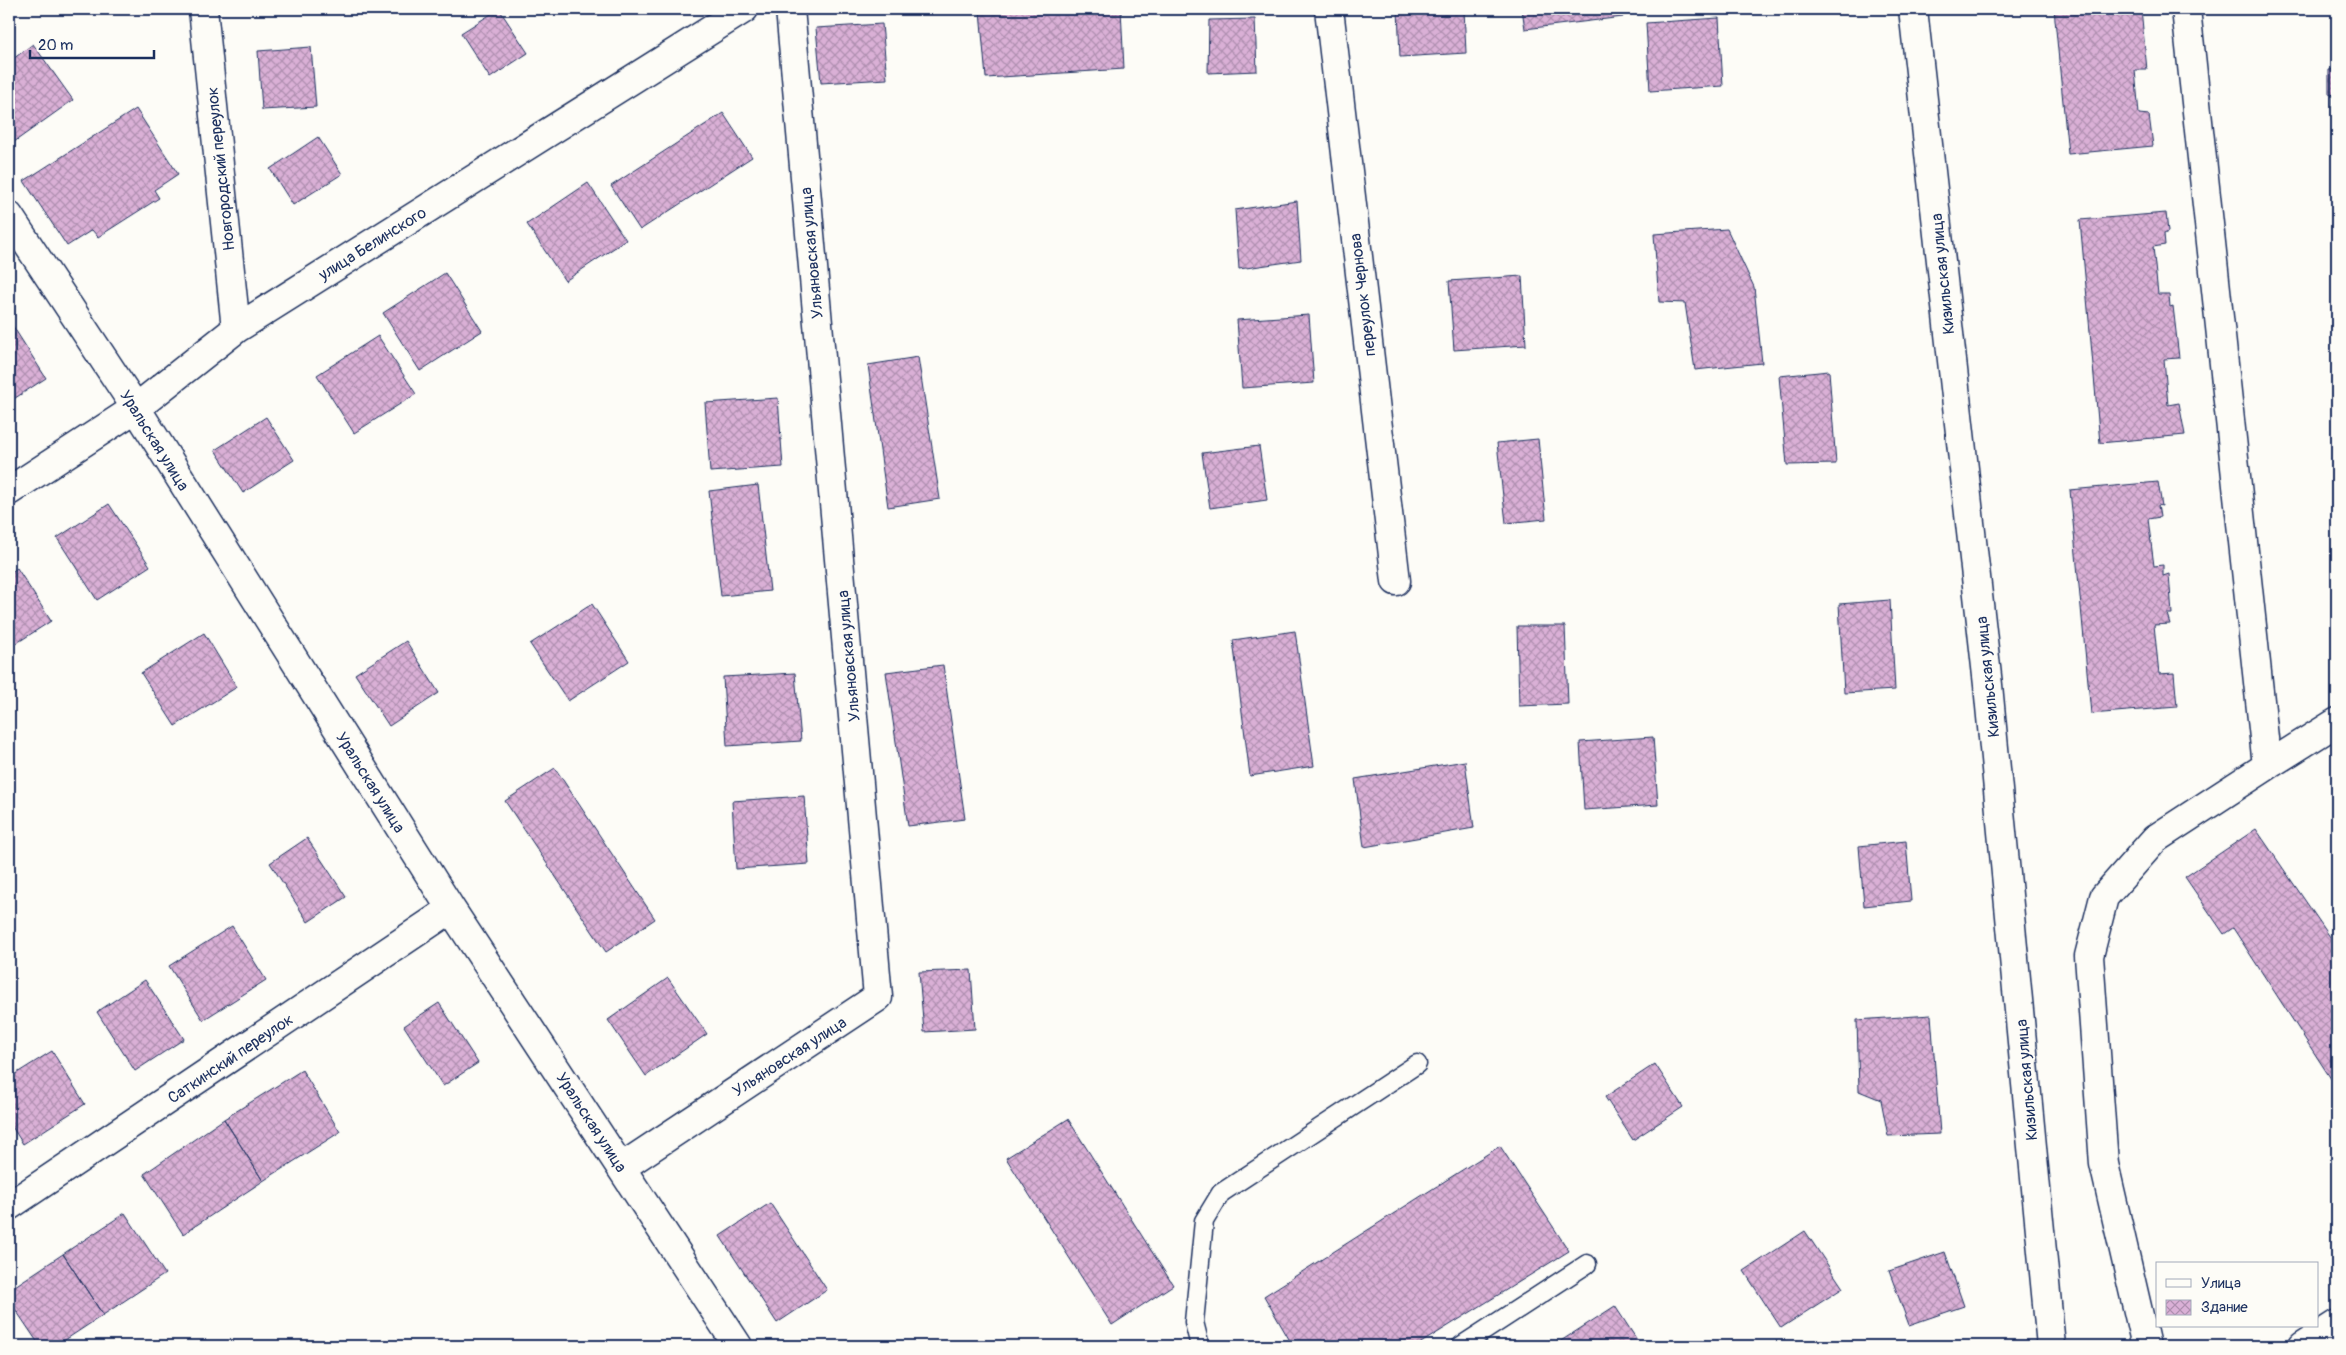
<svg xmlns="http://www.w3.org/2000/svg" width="2346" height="1355" font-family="Pangolin,sans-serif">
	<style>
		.building { fill: url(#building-cross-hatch); stroke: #1b2f5e }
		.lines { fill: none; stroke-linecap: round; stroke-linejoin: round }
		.lane-casing { stroke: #1b2f5e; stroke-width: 21 }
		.street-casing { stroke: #1b2f5e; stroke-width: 31 }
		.primary-casing { stroke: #1b2f5e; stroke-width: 31 }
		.lane { stroke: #fdfcf7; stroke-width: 18 }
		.street { stroke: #fdfcf7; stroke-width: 28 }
		.primary { stroke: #fdfcf7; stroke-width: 28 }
		.labels { text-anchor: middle; stroke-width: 4; stroke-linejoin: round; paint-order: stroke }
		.street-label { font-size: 16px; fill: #1b2f5e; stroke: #fdfcf7 }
	</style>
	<defs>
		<pattern id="building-cross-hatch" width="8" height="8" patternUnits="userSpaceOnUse" patternTransform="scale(1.25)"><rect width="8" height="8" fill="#dab0d6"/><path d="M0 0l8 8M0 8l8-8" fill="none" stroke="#b090b1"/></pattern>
	</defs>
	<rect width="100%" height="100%" fill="#fdfcf7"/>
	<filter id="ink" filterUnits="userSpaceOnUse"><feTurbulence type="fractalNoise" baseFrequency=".02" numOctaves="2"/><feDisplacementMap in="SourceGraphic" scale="10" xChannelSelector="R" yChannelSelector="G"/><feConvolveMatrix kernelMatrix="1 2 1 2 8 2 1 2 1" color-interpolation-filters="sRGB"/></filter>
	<g filter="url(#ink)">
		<path class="building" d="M499,9L528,53L490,78L461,33Z
			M1011,9H1121L1124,69L986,78L980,11Z
			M1398,9H1464L1466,53L1400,57Z
			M1522,9H1622L1623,17L1525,29Z
			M2054,9H2141L2147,70H2135L2139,114L2149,115L2153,146L2068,154Z
			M1719,18L1723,86L1650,91L1646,23Z
			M1255,19L1257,71L1208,73L1209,20Z
			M882,24L887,79L821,83L816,28Z
			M33,44L73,100L14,142L9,135V62Z
			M311,47L316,107L262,110L258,51Z
			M2337,69V105L2333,106V95L2329,94V70Z
			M136,109L178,174L154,190L159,198L98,237L92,230L67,246L24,181Z
			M723,113L752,157L640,230L611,186Z
			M318,137L342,174L293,205L270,169Z
			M588,183L626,240L565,281L527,224Z
			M1297,201L1301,260L1239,269L1235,210Z
			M2166,213L2168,232L2164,234L2165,245L2153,247L2158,294H2169L2170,307L2173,306L2179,358L2164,359L2168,405L2179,403L2185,435L2100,443L2080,220Z
			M1727,229L1754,287L1762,363L1695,370L1685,303L1659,302L1654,234Z
			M445,273L482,331L420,371L383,313Z
			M1522,276L1526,345L1454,350L1449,281Z
			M1309,315L1314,383L1242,388L1237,320Z
			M9,320L46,378L9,402Z
			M378,336L416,394L354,433L317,375Z
			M918,357L940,499L888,507L868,365Z
			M1829,371L1836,464L1787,465L1779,376Z
			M778,398L783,467L710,472L705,403Z
			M266,417L294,460L243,493L215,450Z
			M1538,439L1546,519L1506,523L1497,443Z
			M1259,446L1267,500L1210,508L1202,453Z
			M2158,482L2162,506L2158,505L2160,517L2148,519L2154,566L2163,565V576L2169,574L2172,614H2167L2170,624L2154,625L2159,674L2174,673L2177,707L2091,714L2070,490Z
			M758,485L770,591L721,596L709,491Z
			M109,504L150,566L97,600L57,538Z
			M17,568L51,621L9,648V574Z
			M1890,600L1895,690L1844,693L1839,604Z
			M592,604L629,661L568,701L530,644Z
			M1517,626H1565L1568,704L1519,706Z
			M1295,631L1314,766L1250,776L1233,640Z
			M204,633L237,687L175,726L141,673Z
			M406,641L439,693L389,726L355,674Z
			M943,665L965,819L908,826L886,672Z
			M795,673L801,741L727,746L723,677Z
			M1653,737L1658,805L1584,810L1580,742Z
			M1465,761L1474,828L1364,847L1355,779Z
			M555,768L655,919L606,952L505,801Z
			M804,796L809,864L736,869L732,801Z
			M2256,829L2337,947V1088L2233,928L2224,934L2185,877Z
			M307,838L346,897L308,922L270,863Z
			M1906,841L1911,901L1864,906L1859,846Z
			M232,926L266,980L203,1020L169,966Z
			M971,970L975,1029L924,1032L919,972Z
			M668,978L707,1034L646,1076L608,1020Z
			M145,980L184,1039L135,1071L97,1012Z
			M439,1003L478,1063L443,1086L404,1026Z
			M1931,1015L1940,1134L1888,1136L1881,1100L1859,1091L1857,1020Z
			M52,1051L85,1104L23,1144L9,1122V1078Z
			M1655,1064L1683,1107L1633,1140L1605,1097Z
			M302,1070L340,1132L263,1181L224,1119Z
			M224,1119L263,1181L183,1234L144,1174Z
			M1068,1119L1173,1285L1112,1325L1006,1158Z
			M1500,1146L1569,1251L1416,1346H1293L1264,1296Z
			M770,1203L827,1290L777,1323L720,1236Z
			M125,1213L165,1274L103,1315L63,1254Z
			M1805,1231L1843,1288L1781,1328L1744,1271Z
			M1945,1252L1964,1306L1909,1325L1889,1271Z
			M63,1254L103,1315L56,1346H40L9,1300V1290Z
			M1615,1306L1641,1346H1553Z"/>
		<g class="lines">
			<defs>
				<path id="lane" d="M1200,1346L1194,1322L1204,1221L1221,1193L1417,1064
					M1461,1346L1587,1264"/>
				<path id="street" d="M203,9L236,329
					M1329,9L1396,581
					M1913,9L1988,685L2051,1346
					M9,216L136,408L451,909L738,1346
					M9,491L136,408L236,329L744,9
					M2267,766L2337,722
					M622,1167L878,997L790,9
					M9,1206L451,909
					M2146,1346L2104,1164L2089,956L2104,897L2155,839L2267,766L2186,9"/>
				<path id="primary" d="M2303,1346L2337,1324"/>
			</defs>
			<use href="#lane" class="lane-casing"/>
			<use href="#street" class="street-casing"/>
			<use href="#primary" class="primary-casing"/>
			<use href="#lane" class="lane"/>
			<use href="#street" class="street"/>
			<use href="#primary" class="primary"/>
		</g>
	</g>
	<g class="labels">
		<g class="street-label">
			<text transform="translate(220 169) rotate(-96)" y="6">Новгородский переулок</text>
			<text transform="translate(372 243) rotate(-32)" y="6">улица Белинского</text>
			<text transform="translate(811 253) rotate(-95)" y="6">Ульяновская улица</text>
			<text transform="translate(1942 274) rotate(-96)" y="6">Кизильская улица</text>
			<text transform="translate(1362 295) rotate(-97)" y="6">переулок Чернова</text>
			<text transform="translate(155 440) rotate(58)" y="6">Уральская улица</text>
			<text transform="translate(848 656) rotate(-95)" y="6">Ульяновская улица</text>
			<text transform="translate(1987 677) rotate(-96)" y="6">Кизильская улица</text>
			<text transform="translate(371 782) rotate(58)" y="6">Уральская улица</text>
			<text transform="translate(789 1056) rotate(-33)" y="6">Ульяновская улица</text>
			<text transform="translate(230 1058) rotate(-34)" y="6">Саткинский переулок</text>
			<text transform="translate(2026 1080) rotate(-95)" y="6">Кизильская улица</text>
			<text transform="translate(592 1122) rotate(57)" y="6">Уральская улица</text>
		</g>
	</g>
	<rect width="2346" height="1355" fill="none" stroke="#fdfcf7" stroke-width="30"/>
	<rect x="15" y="15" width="2316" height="1325" fill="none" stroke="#1b2f5e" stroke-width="2" filter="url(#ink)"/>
	<rect x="2156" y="1262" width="162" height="65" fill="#fdfcf7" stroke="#a3aaba"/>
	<rect x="2166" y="1279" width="25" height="8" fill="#fdfcf7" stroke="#a3aaba"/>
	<text x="2201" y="1288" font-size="15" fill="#1b2f5e">Улица</text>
	<rect x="2166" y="1300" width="25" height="15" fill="url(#building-cross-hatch)" stroke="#a3aaba"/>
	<text x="2201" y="1312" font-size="15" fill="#1b2f5e">Здание</text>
	<path d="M30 50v8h124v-8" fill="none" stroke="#1b2f5e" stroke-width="2.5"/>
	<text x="38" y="50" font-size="15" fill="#1b2f5e" stroke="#fdfcf7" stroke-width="4" paint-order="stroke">20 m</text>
</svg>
